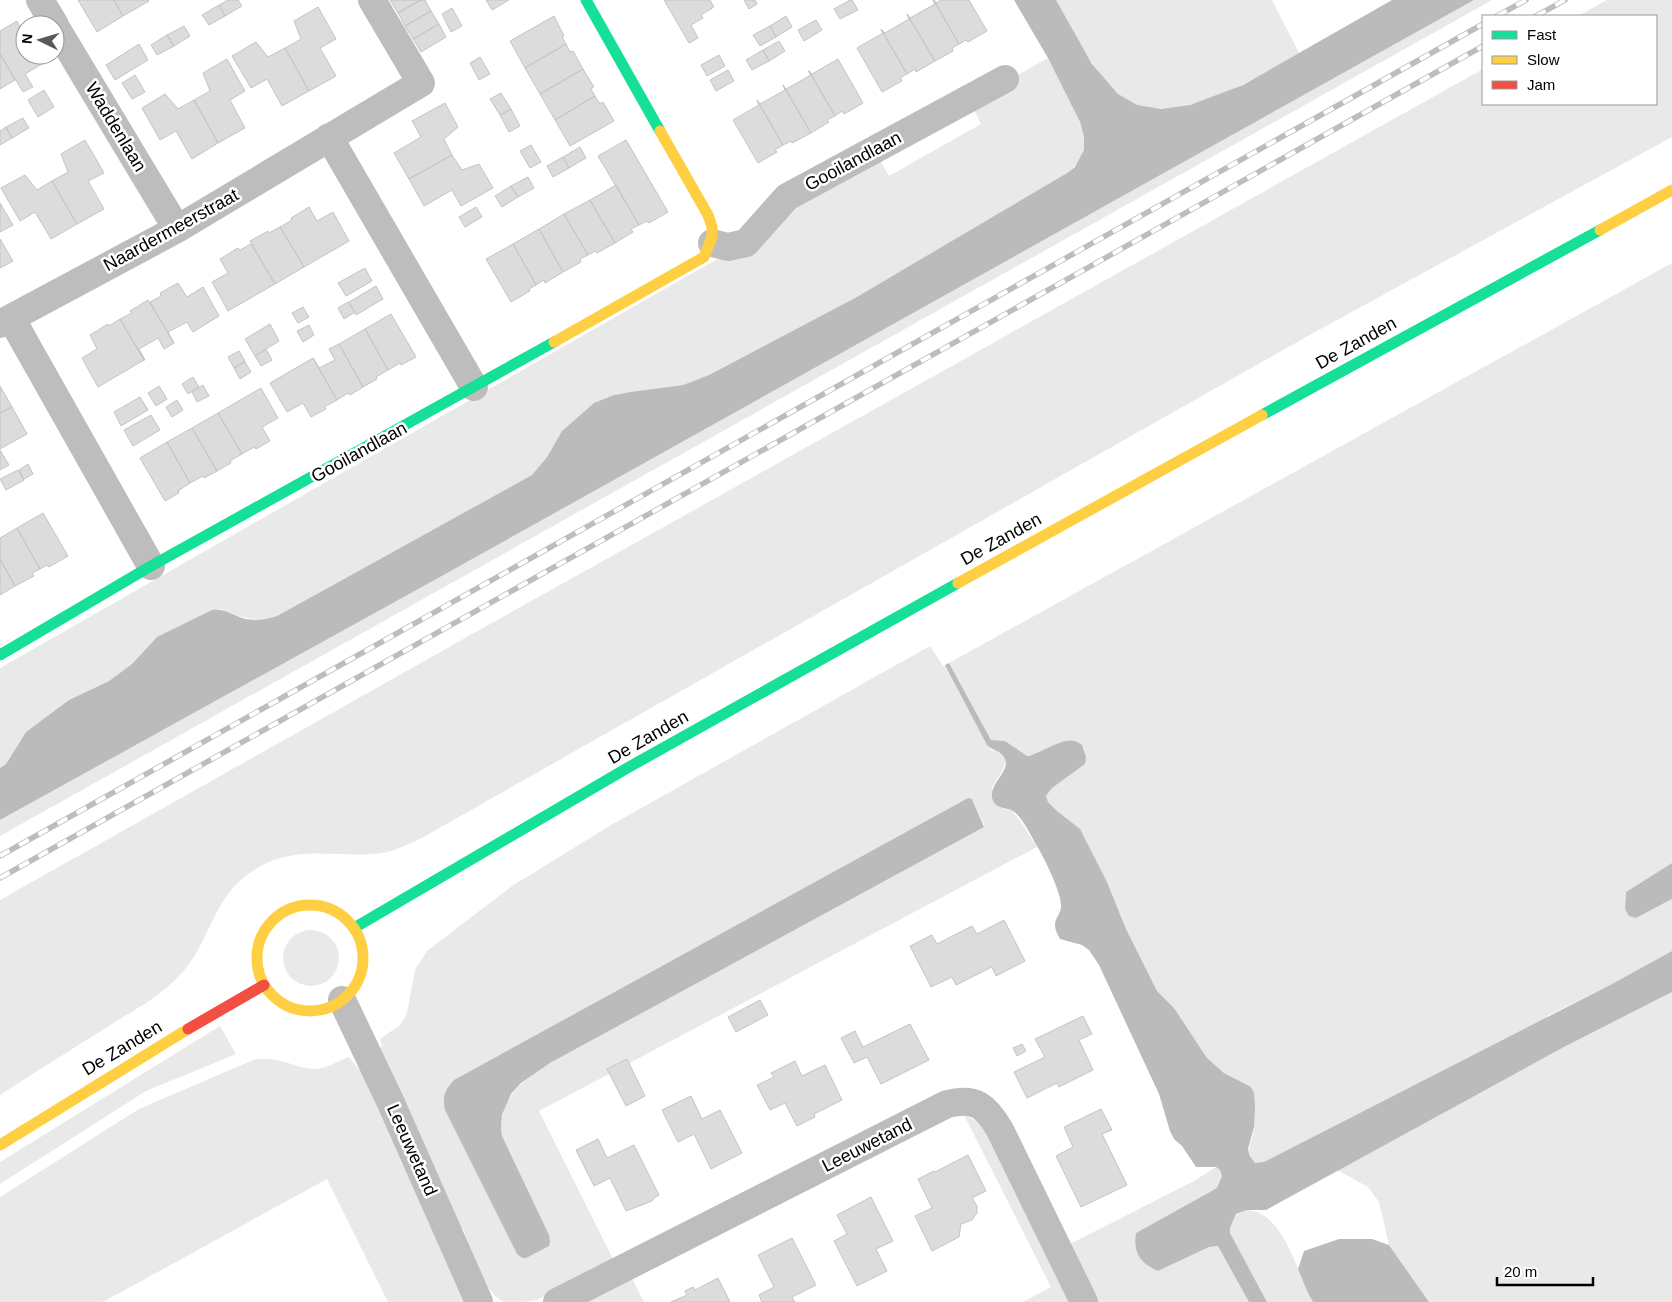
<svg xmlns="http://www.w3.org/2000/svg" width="1672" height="1302" font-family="Helvetica,sans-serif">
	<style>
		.green { fill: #e9e9e9; fill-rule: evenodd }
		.water { fill: #bbb }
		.building { fill: #dcdcdc; stroke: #c4c4c4 }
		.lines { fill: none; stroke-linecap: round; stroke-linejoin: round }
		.street { stroke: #bdbdbd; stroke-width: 28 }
		.fast { stroke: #16e098; stroke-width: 11 }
		.slow { stroke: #ffcf43; stroke-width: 11 }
		.jam { stroke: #f24e42; stroke-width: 11 }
		.rail-casing { stroke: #bdbdbd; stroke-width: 5.5 }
		.rail { stroke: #fff; stroke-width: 4; stroke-dasharray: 11; stroke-linecap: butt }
		.labels { text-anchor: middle; stroke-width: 5; stroke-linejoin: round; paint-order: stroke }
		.street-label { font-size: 18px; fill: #000; stroke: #fff }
	</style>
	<rect width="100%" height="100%" fill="#fff"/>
	<path class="green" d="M1056,0H1272L1299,53C1256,78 1162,137 1117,93C1090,67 1074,32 1056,0Z
		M1474,0H1492L0,836V820L449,572Z
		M1607,0H1672V137L1306,337L418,840C406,845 395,851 382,853C339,859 300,844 259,867C210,894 213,943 177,978C159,997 134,1010 112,1024C75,1047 37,1071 0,1095V900L474,633L1483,69V104H1656V16H1578Z
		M1048,58C1059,81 1087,123 1084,148C1083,159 1075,167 1067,173L855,298L709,375L683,385L614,395L562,431L547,457L532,475L277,616C253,622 243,618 220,609L157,637L132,664L109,681L69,700L26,732L6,764L0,768V668L719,258L783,212L877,155L889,176L981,124L970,102Z
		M1672,263V863L1626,892C1625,904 1623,913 1636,918L1672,899V951L1612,984L1547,1016L1562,1048L1672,992V1302H1429L1389,1245L1379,1202L1368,1187L1339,1171L1264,1162L1255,1163C1242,1146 1256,1141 1253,1126C1251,1112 1239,1091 1234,1078L1224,1073L1207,1058L1174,1008L1157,991L1126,929L1107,882L1057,811L1048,802L1046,796L1052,788L1085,764L1032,755L1026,756L1005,741L991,740L949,663Z
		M930,646L943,666H946L991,750C1019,754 999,774 993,786C991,791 992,797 993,802L1005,809L1012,811L1021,822L1037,847L539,1111L614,1261L537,1300C528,1302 515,1302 506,1302C485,1298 470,1247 463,1229H459L379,1053L382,1045L380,1039L400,1025L404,1019L407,1013L415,970L427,951L512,886L611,825ZM968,798L972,799L984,824V827L550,1063C522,1082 504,1092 501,1128L522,1258L517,1254L445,1110L454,1080Z
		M283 958a28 28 0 1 1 56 0a28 28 0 1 1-56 0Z
		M220,1026L236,1054L146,1091L0,1184V1162Z
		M349,1057L364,1075L464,1302H388L327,1179L103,1302H0V1197L139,1109L253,1060C274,1055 291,1066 312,1069C324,1070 338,1061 349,1057Z
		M964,1115L981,1123L1071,1302H1023L1051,1287Z
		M1216,1167L1220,1170L1223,1176L1217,1188L1136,1233L1158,1271L1209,1247L1219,1246L1249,1302H1096L1068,1245L1194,1181Z
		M1247,1210C1285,1212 1297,1275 1313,1302H1267L1230,1233C1230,1219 1235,1214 1247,1210Z
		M631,1276L644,1302H579Z"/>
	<path class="water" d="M1014,0H1056L1092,64L1118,94L1137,105L1161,109L1190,105L1243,85L1392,0H1474L449,572L0,820V768L6,764L26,732L69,700L109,681L132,664L157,637L212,610C225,608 234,616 246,619C257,621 267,619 277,616L532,475L547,457L562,431L594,403L614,395L631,392L683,385L709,375L855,298L1067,173L1075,167L1084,150V137L1080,122L1048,58Z
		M949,663L991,740L1005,741L1027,756C1040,754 1062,737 1075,741C1078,742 1080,744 1082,745L1086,757L1085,764L1052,788L1046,796L1048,802L1057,811L1080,829L1107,882L1126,929L1157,991L1174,1008L1207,1058L1224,1073L1251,1087L1254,1093L1255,1106L1254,1127L1248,1149L1250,1156L1255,1163L1264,1162L1612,984L1672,951V992L1562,1048L1266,1210H1247L1236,1214L1230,1228V1233L1267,1302H1249L1218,1246L1209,1247L1158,1271C1140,1263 1133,1253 1136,1233L1217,1188L1222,1176L1220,1170L1216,1167H1196L1182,1146L1174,1139L1170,1131L1159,1094L1099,965L1089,950L1082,945L1060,939C1058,935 1055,930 1055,925C1055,918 1061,913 1061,907C1062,893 1044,858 1037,846C1031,836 1023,818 1013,811C1006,807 997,809 993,801C986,785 1011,772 1005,759C1001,750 993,751 987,745L945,665Z
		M968,798L972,799L984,827L550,1063L521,1083L511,1094L502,1115L501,1128L502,1136L549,1235L550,1241L549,1246L526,1258H522L517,1254L445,1110C442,1096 445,1090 454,1080Z
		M1672,863V899L1636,918L1629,916L1625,909L1626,892Z
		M1339,1239H1372L1389,1245L1429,1302H1313L1308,1293L1298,1269L1304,1251Z"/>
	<path class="building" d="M78,0H114L123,16L97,32Z
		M114,0H148L149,1L123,16Z
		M228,0H238L242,6L225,16L219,5Z
		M390,0H421L398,13Z
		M421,0H425L431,11L405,26L398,13Z
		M486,0H509L492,10Z
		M664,0H710L714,7L701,15L703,18L691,25L698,38L689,43Z
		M744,0H755L757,4L749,9Z
		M850,0H852L858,10L840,19L834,9Z
		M933,0L959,44L952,48L953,51L935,61L907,14L910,18L935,4Z
		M934,0L936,3L941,0H969L987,31L968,42L966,40L959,44Z
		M219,5L225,16L209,25L202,15Z
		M318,7L336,39L320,48L336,76L309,91L285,48L301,39L294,21Z
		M452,8L462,26L451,32L442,14Z
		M431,11L439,24L413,39L405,26Z
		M907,14L935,61L916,72L915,69L907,74L881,29L885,33L909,19Z
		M554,16L564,36L562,37L566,44L525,68L510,41Z
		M786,16L792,27L776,37L770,26Z
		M816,20L822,30L804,41L798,30Z
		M17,21L25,36V55H36L42,64L25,74L33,87L23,92L0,54V31Z
		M439,24L446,37L421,52L413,39Z
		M184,26L190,36L174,46L167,35Z
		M770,26L776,37L760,46L753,35Z
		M881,29L907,74L900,78L902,81L882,92L857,48L883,33Z
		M167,35L174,46L157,55L151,45Z
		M779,41L785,51L769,61L763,50Z
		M256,42L268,57L285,48L309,91L282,106L267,79L251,88L232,56Z
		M139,44L148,60L115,80L106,65Z
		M566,44L570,52L573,51L583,69L540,94L525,68Z
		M763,50L769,61L752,70L746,60Z
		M0,54L15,80L0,89Z
		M719,55L725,66L707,76L701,65Z
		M480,57L490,74L479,80L470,63Z
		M227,59L245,91L230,100L245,128L218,143L194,100L210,91L203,73Z
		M838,59L863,103L844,114L842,111L835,116L809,71L812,74Z
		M583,69L594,87L591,89L595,96L555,120L540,94Z
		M728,70L734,81L716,91L710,80Z
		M808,71H809L835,116L827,120L829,122L811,133L783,85L786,89L811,75Z
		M135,75L145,92L132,99L122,83Z
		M783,85L811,133L792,143L791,141L783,145L757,100L760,104L785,90Z
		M44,90L54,107L38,117L28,100Z
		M501,93L511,109L500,115L490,99Z
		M165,94L178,109L194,100L218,143L192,159L176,131L160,140L142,108Z
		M595,96L600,104L603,102L614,121L570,146L555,120Z
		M757,100L783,145L775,150L777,152L758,163L733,120L759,105Z
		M445,103L458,127L444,139L452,155L409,179L394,153L421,137L412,121Z
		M511,109L520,126L509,132L500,115Z
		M23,118L29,128L12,138L6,127Z
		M6,127L12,138L0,145V131Z
		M85,140L104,173L88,181L104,209L77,224L52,181L68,172L61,154Z
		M626,140L668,212L649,223L647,221L639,225L598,156Z
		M531,145L541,162L530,168L520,151Z
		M580,147L586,158L569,168L563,157Z
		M452,155L462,170L479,164L493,188L461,206L452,190L424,206L409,179Z
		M563,157L569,168L553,177L547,166Z
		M25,175L37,190L52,181L77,224L51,239L35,212L20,221L1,188Z
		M528,177L534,188L518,197L511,186Z
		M616,185L639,225L631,229L633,232L615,243L590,200Z
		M511,186L518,197L502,207L495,196Z
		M590,200L615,243L597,253L595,251L588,255L564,214Z
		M0,203L13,225L0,232Z
		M309,207L317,221L333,212L349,241L304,267L280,227L292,220L291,218Z
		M476,207L482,217L465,227L459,217Z
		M564,214L588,255L580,259L581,262L563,272L539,229Z
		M280,227L304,267L275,284L250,241L268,231L269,233Z
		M539,229L563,272L545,283L544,280L536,285L513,244Z
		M0,239L13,261L0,268Z
		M251,244L275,284L228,311L212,282L228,273L220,259L238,248L240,250Z
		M513,244L536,285L529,289L530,291L511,302L486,259Z
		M365,268L372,281L346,296L338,283Z
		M178,283L187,297L203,287L219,316L193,332L187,322L168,332L174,343L150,302L161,296L160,293Z
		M376,286L383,299L356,315L349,302Z
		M148,300L174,343L164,349L158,338L139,349L145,360H144L120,319L132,313L130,311Z
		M348,302L355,312L344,319L338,308Z
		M303,307L309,317L298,323L292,313Z
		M391,314L416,357L401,365L400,363L388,370L365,329Z
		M120,319L144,360L98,387L82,358L97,349L90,335L108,324L109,326Z
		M270,324L279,341L255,356L245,339Z
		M309,325L314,335L303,342L297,331Z
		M365,329L388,370L376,377L377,379L363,387L339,344Z
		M339,344L363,387L350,395L348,393L337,400L313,358L319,368L335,360L329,349Z
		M266,349L272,360L261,366L255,356Z
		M239,351L245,361L234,368L228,357Z
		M313,358L337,400L324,407L326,409L311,417L303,403L287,412L270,383Z
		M245,362L251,372L240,379L234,368Z
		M193,377L199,387L188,394L182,384Z
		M203,385L209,396L197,402L192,392Z
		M0,386L12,407L0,413Z
		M159,386L167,399L156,406L148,393Z
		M261,388L278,418L262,427L270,441L256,449L254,447L242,454L218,413Z
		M140,397L148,410L121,426L114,412Z
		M177,400L183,410L172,417L166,407Z
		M12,407L27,434L0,449V413Z
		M218,413L242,454L230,461L231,463L217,471L192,428Z
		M151,415L160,430L133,446L124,430Z
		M192,428L217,471L204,478L203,476L190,483L167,442Z
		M167,442L190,483L178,491L179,493L165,501L140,458Z
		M0,450L9,465L0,470Z
		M28,464L33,474L24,479L19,470Z
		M18,470L24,480L6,490L0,479Z
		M43,513L68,556L49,567L47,565L40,569L17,528Z
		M17,528L40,569L32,573L34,576L15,586L0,559V538Z
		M0,559L15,586L0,595Z
		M1004,920L1025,961L996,976L992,967L956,985L952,977L931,987L910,946L932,935L937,944L972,926L977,934Z
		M760,1000L768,1015L736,1032L728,1017Z
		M1083,1016L1092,1034L1079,1040L1093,1070L1059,1087L1057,1083L1027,1098L1014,1072L1045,1057L1035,1039Z
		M910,1024L929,1060L881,1084L867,1057L854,1063L841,1038L855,1031L863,1047Z
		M1022,1044L1026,1051L1017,1056L1013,1048Z
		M627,1059L645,1096L626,1106L607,1069Z
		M795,1061L802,1076L825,1065L842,1100L814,1114L815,1117L797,1126L785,1103L770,1110L757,1085L774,1077L771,1073Z
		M691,1096L702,1119L720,1110L742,1153L711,1169L694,1134L678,1142L662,1110Z
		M1101,1109L1112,1130L1102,1134L1127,1185L1081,1207L1056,1156L1073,1147L1064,1127Z
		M598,1139L607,1158L634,1145L659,1195L654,1198L652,1201L626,1211L610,1178L594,1186L576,1150Z
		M968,1155L986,1191L972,1198L977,1206V1213L972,1220L961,1224L959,1237L932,1251L915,1216L932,1208L918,1179L934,1171L935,1172Z
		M871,1197L893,1241L876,1249L887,1271L857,1286L834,1241L847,1234L837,1215Z
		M792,1238L816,1285L792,1297L795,1302H762L759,1295L774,1287L758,1255Z
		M718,1278L730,1302H671L687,1295L685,1291L693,1287L695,1290Z"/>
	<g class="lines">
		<path class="street" d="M40,0L55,25
			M55,26L177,229
			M329,137L474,387
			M712,243L728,247L746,243L787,197L1005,79
			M11,318L151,566
			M0,324L177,229L421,83L372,0
			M342,1000L391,1103L479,1302
			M557,1302L947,1104C976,1097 986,1106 1000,1130L1084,1302"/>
		<path class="fast" d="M586,0L660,131
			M1262,415L1600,230
			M0,655L151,566L554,342
			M354,928L629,767L958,583"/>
		<path class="slow" d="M1600,230L1672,190
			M554,342L704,257L712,237V227L708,215L660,131
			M958,583L1262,415
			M257 958a53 53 0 1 1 106 0a53 53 0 1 1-106 0Z
			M0,1145L188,1029"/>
		<path class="jam" d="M188,1029L264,985"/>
		<defs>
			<path id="rail" d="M1497,16L1526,0
				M1536,16L1565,0
				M0,856L1483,24
				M0,878L1483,46"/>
		</defs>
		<use href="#rail" class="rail-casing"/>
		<use href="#rail" class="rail"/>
	</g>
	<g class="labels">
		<g class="street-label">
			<text transform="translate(116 127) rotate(59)" y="6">Waddenlaan</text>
			<text transform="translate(853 161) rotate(-28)" y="6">Gooilandlaan</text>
			<text transform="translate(171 230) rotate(-29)" y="6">Naardermeerstraat</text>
			<text transform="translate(1356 343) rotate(-29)" y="6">De Zanden</text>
			<text transform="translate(359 452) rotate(-29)" y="6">Gooilandlaan</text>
			<text transform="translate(1001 539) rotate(-29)" y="6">De Zanden</text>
			<text transform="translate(648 737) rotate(-30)" y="6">De Zanden</text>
			<text transform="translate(122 1048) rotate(-31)" y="6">De Zanden</text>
			<text transform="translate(867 1145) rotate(-27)" y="6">Leeuwetand</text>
			<text transform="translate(412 1150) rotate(66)" y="6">Leeuwetand</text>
		</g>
	</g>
	<rect x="1482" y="15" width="175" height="90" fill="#ffffff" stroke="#999999"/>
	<rect x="1492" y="31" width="25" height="8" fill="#16e098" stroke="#999999"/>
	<text x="1527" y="40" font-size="15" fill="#000000">Fast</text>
	<rect x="1492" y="56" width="25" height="8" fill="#ffcf43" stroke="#999999"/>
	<text x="1527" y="65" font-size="15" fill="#000000">Slow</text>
	<rect x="1492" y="81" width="25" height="8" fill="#f24e42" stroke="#999999"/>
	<text x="1527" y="90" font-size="15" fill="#000000">Jam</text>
	<g transform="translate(40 40) rotate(275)"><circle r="24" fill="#ffffff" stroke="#999999"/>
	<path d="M0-4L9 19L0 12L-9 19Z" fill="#595959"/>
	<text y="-8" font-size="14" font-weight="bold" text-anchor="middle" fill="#000000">N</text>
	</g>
	<path d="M1497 1277v8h96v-8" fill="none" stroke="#000000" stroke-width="2.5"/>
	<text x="1504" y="1277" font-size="15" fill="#000000" stroke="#ffffff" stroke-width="4" paint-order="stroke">20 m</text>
</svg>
